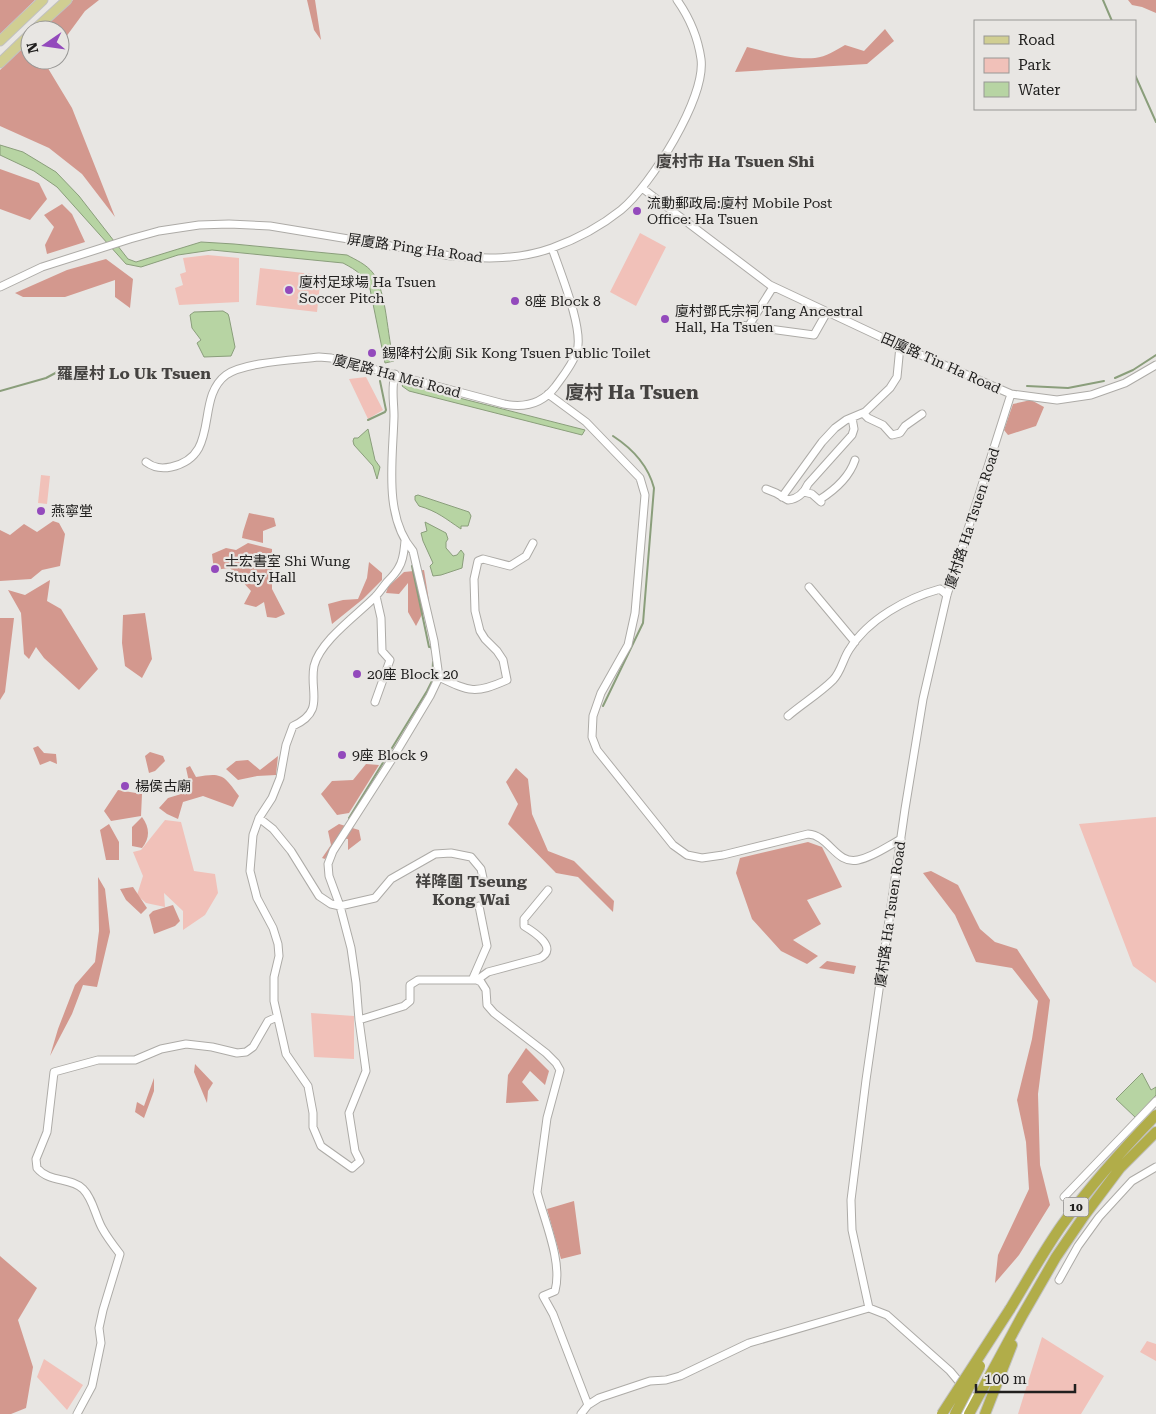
<svg xmlns="http://www.w3.org/2000/svg" width="1156" height="1414" font-family="'Roboto Serif','Noto Sans SC',serif">
	<style>
		.green { fill: #f1c1b9 }
		.forest { fill: #d3988e }
		.water { fill: #b7d4a3; stroke: #8a9e7b }
		.lines { fill: none; stroke-linecap: round; stroke-linejoin: round }
		.stream { stroke: #8a9e7b; stroke-width: 2 }
		.minor-casing { stroke: #adaba7; stroke-width: 9 }
		.major-casing { stroke: #c1c1c0; stroke-width: 11 }
		.highway-casing { stroke: #c1c1c0; stroke-width: 12 }
		.minor { stroke: #fff; stroke-width: 7 }
		.major { stroke: #d0ce92; stroke-width: 9 }
		.highway { stroke: #b1ad49; stroke-width: 10 }
		.highway-bridge-casing { stroke: #c1c1c0; stroke-width: 12; stroke-linecap: butt }
		.highway-bridge { stroke: #b1ad49; stroke-width: 10 }
		.poi-dot { fill: #934abc; stroke: #e8e6e3; stroke-width: 2 }
		.labels { text-anchor: middle; stroke-width: 4.5; stroke-linejoin: round; paint-order: stroke }
		.shield { fill: #e8e6e3; stroke: #5d5b5a; stroke-width: 1 }
		.shield-label { font-size: 12px; font-weight: bold; fill: #21201f }
		.poi-label { font-size: 14px; fill: #21201f; stroke: #e8e6e3; text-anchor: start }
		.street-label { font-size: 14px; fill: #21201f; stroke: #e8e6e3 }
		.quarter-label { font-size: 16px; font-weight: bold; fill: #454341; stroke: #e8e6e3 }
		.district-label { font-size: 19px; font-weight: bold; fill: #454341; stroke: #e8e6e3 }
	</style>
	<rect width="100%" height="100%" fill="#e8e6e3"/>
	<path class="green" d="M640,233L666,247L636,306L610,292Z
		M208,255L239,258V302L179,305L175,288L183,285L180,274L186,272L183,258Z
		M260,268L321,275L317,312L256,305Z
		M366,377L383,410L368,419L349,379Z
		M41,475L50,476L47,504L38,503Z
		M1156,817V983L1133,966L1079,824Z
		M165,820L181,822L194,871L215,874L218,893L205,915L183,930V911L164,893L165,907L146,903L137,895L143,876L133,852L141,850Z
		M311,1013L354,1016V1059L314,1057Z
		M1042,1337L1104,1376L1081,1414H1018Z
		M1147,1341L1156,1344V1361L1140,1352Z
		M44,1359L83,1385L67,1410L37,1377Z"/>
	<path class="forest" d="M0,0H35L0,34Z
		M73,0H99L85,11L60,45V30H41Z
		M307,0H315L321,40L314,30Z
		M1128,0H1156V13L1142,7L1132,5Z
		M885,29L894,41L867,64L735,72L747,47C769,52 793,60 815,58C826,57 836,50 845,45L864,51Z
		M30,41V60H49L46,65L72,108L115,217L82,174L49,148L0,126V70Z
		M0,169L39,183L47,199L30,220L0,209Z
		M62,204L72,214L85,242L47,254L45,245L54,227L44,215Z
		M106,259L133,279L130,308L115,297V280L65,297H23L15,293L67,270Z
		M1031,400L1044,407L1036,426L1008,435L1004,430L1013,404Z
		M249,513L274,518L276,526L263,531V543L242,538L243,532Z
		M53,521L59,523L65,534L60,566L42,570L31,579L0,581V530L10,535L24,524L37,532Z
		M248,543L272,549V589L285,614L276,618L267,617L264,602L256,607L244,604L251,591L230,568L214,570L212,554L226,548L236,550Z
		M369,562L382,573V580L363,599L332,624L328,604L343,600L358,599L367,578Z
		M424,570L429,601L416,626L408,612V583L399,594L386,593L388,587L404,572Z
		M50,580L47,601L61,609L98,669L79,690L44,658L36,647L29,659L24,654L21,613L8,590L25,595Z
		M145,613L152,659L142,678L125,666L122,643L123,615Z
		M0,618H14L5,692L0,700Z
		M38,746L44,753L56,754L57,764L50,761L40,765L33,748Z
		M150,752L163,756L165,761L155,771L149,773L145,756Z
		M278,756L276,775L257,776L238,780L226,769L236,761L248,760L260,770Z
		M366,764L379,765L349,813L337,815L321,794L332,781L353,780Z
		M190,766L196,777C222,772 224,775 239,796L233,807L203,796L183,802L178,819L167,814L159,808L168,798L191,791L186,768Z
		M516,768L528,779L532,814L548,851L574,861L614,901L613,912L578,877L556,873L508,824L518,804L506,782Z
		M118,790L142,794L141,816L111,821L104,811Z
		M142,817C150,828 150,838 142,848L132,846V827Z
		M109,824L119,842V860H106L100,830Z
		M339,824L359,830L361,840L348,850V839L338,838L325,859L322,858L331,845L328,831Z
		M808,842L822,847L842,887L807,900L821,924L793,940L818,956L807,964L781,951L752,919L736,873L740,858Z
		M931,871L958,885L980,929L995,942L1017,949L1050,1000L1038,1094L1040,1165L1050,1205L1019,1255L995,1283L998,1255L1029,1189L1026,1142L1017,1100L1032,1039L1038,1001L1012,968L976,962L955,915L923,873Z
		M98,877L105,889L110,932L97,987L83,985L72,1014L50,1056L58,1029L75,985L95,962L99,931Z
		M133,887L147,908L141,914L126,900L120,889Z
		M173,905L180,921L175,926L154,934L149,915L153,911Z
		M827,961L856,966L854,974L819,968Z
		M526,1048L549,1071L545,1085L530,1071L522,1082L539,1101L506,1103L508,1075Z
		M195,1064L213,1083L208,1091L207,1103L194,1072Z
		M154,1078V1091L144,1118L135,1112L137,1102L144,1106Z
		M574,1201L581,1254L561,1259L547,1209Z
		M0,1256L37,1288L18,1320L33,1367L26,1408L11,1414H0Z"/>
	<path class="water" d="M0,145L23,152L56,172L79,196L128,259L136,262L201,242L234,244L347,255C356,260 366,264 373,273C387,292 387,337 394,361L385,363L370,289C362,274 358,271 343,263L212,250L178,255L141,267L126,264L57,187L34,171L0,155Z
		M223,311L228,314L229,317L235,347L231,356L204,357L197,343L201,340L192,328L190,315L194,312Z
		M405,381L409,385L416,387L585,430L582,435L409,391L402,386Z
		M368,429L375,460L380,467L377,479L373,466L354,445L353,441L354,438H358Z
		M418,495L469,512L471,516L468,526H461V529C446,519 437,511 419,506L415,500V496Z
		M425,522L446,533L448,539L446,542V548L453,556L457,555L461,550L464,554L462,568L441,575L433,576L430,566L433,563L423,541L421,533L427,531Z
		M1142,1073L1151,1090L1156,1087V1095L1136,1118L1116,1099Z"/>
	<g class="lines">
		<path class="stream" d="M1103,0L1112,21
			M1135,75L1156,122
			M1115,378L1133,370L1156,355
			M1027,386L1068,388L1104,381
			M0,391L46,378L61,370
			M368,420L385,412L386,410L380,381
			M412,566L429,647H431L432,650
			M603,706L643,623L654,488C648,465 633,449 613,436
			M349,818L427,691L432,681L433,662"/>
		<defs>
			<path id="minor" d="M642,188L770,285L900,346L1011,394L1057,400L1091,395L1125,383L1156,365
				M0,287L42,267L130,239L159,231L199,225L229,224L270,226L451,256C485,259 519,260 552,248C577,239 601,226 621,210C651,185 706,98 701,59C698,38 689,17 677,0
				M740,325L814,335L827,312
				M748,327L773,287
				M395,374C391,388 394,402 394,416C393,459 383,516 413,551L434,641L439,677L430,696L394,756L333,851L328,864L329,876L340,906L351,948L356,983L359,1020L366,1071L349,1113L355,1151L360,1161L352,1168L321,1146L313,1127V1113L308,1086L286,1054L274,1001V977L279,956L278,944L273,928L257,898L250,871L253,835L259,818L272,798L280,778L286,745L293,726C326,711 309,692 314,666C320,641 357,615 375,597C379,593 383,587 387,582C391,578 396,573 399,567C404,559 404,550 405,541
				M548,394L586,422L640,478L645,495L635,613L628,645L601,693L593,716L592,737L597,750L673,845L687,855L702,858L723,855L808,834C829,835 836,865 858,860C873,857 888,846 901,839
				M863,413L868,418L883,425L892,435L900,433L905,426L922,414
				M146,462C154,468 161,469 171,467C222,456 194,399 226,375C244,362 296,360 319,357L331,358L504,404C524,408 542,404 555,387C563,376 573,364 577,351C584,329 560,272 552,248
				M766,489L776,493L788,500C798,499 804,493 808,484L852,435L854,429L852,418
				M804,492L812,494L821,502
				M782,497L822,442L835,428L846,420L865,412L890,388L897,377L900,346
				M819,500C835,490 849,478 855,460
				M809,587L855,642
				M439,677C470,692 475,694 507,680L503,660L497,651L485,639L480,631L475,611L474,579L478,561L483,559L510,566L526,556L533,543
				M375,702L390,660L382,651L381,618L376,596
				M788,716C802,704 820,693 833,680C841,672 843,659 849,650C868,619 907,598 940,589L947,595
				M259,818L273,829L291,851L319,896L331,904L340,906L375,898L391,879L435,854L451,853L471,857L481,869L483,878
				M473,978L487,946L479,906
				M477,980L488,972L540,958C559,948 534,932 524,926V919L548,890
				M359,1020L404,1006L410,1001V985L418,980H477L481,982L486,990L487,1005L494,1013L546,1053L556,1063L560,1070L547,1118L537,1192C544,1220 563,1262 555,1291L543,1296L553,1314L588,1405
				M1064,1197L1156,1101
				M1059,1280L1078,1246L1099,1217L1132,1181L1156,1167
				M869,1308L852,1230L851,1200L866,1080L905,809L923,699L947,595L1011,394
				M869,1308L887,1315L950,1371L971,1396L962,1414
				M77,1414L92,1386L101,1343L99,1328L103,1310L120,1254C113,1245 107,1237 102,1228C95,1215 93,1199 83,1189C71,1177 49,1183 37,1168L36,1159L47,1132L54,1072L98,1060H135L161,1049L186,1044L212,1047L237,1053L246,1052L253,1047L268,1021L277,1017
				M581,1414L588,1405L599,1398L650,1381L666,1380L680,1376L749,1343L869,1308"/>
			<path id="major" d="M34,30L67,0
				M0,41L43,0
				M0,63L30,34"/>
			<path id="highway" d="M1010,1309C1027,1281 1043,1252 1062,1225C1090,1186 1122,1150 1156,1115
				M969,1414L1022,1316L1056,1257L1084,1216L1120,1168L1156,1132
				M985,1414L1012,1345"/>
		</defs>
		<use href="#minor" class="minor-casing"/>
		<use href="#major" class="major-casing"/>
		<use href="#highway" class="highway-casing"/>
		<use href="#minor" class="minor"/>
		<use href="#major" class="major"/>
		<use href="#highway" class="highway"/>
		<defs>
			<path id="highway-bridge" d="M942,1414L1010,1309
				M955,1414L980,1366"/>
		</defs>
		<use href="#highway-bridge" class="highway-bridge-casing"/>
		<use href="#highway-bridge" class="highway-bridge"/>
	</g>
	<g class="poi-dot">
		<circle cx="637" cy="211" r="5"/>
		<circle cx="289" cy="290" r="5"/>
		<circle cx="515" cy="301" r="5"/>
		<circle cx="665" cy="319" r="5"/>
		<circle cx="372" cy="353" r="5"/>
		<circle cx="41" cy="511" r="5"/>
		<circle cx="215" cy="569" r="5"/>
		<circle cx="357" cy="674" r="5"/>
		<circle cx="342" cy="755" r="5"/>
		<circle cx="125" cy="786" r="5"/>
	</g>
	<g class="labels">
		<rect class="shield" x="1063.5" y="1197.5" width="25" height="19" rx="4"/>
		<g class="shield-label">
			<text x="1076" y="1211">10</text>
		</g>
		<g class="poi-label">
			<text x="647" y="208">流動郵政局:廈村 Mobile Post<tspan x="647" dy="16">Office: Ha Tsuen</tspan></text>
			<text x="299" y="287">廈村足球場 Ha Tsuen<tspan x="299" dy="16">Soccer Pitch</tspan></text>
			<text x="525" y="306">8座 Block 8</text>
			<text x="675" y="316">廈村鄧氏宗祠 Tang Ancestral<tspan x="675" dy="16">Hall, Ha Tsuen</tspan></text>
			<text x="382" y="358">錫降村公廁 Sik Kong Tsuen Public Toilet</text>
			<text x="51" y="516">燕寧堂</text>
			<text x="225" y="566">士宏書室 Shi Wung<tspan x="225" dy="16">Study Hall</tspan></text>
			<text x="367" y="679">20座 Block 20</text>
			<text x="352" y="760">9座 Block 9</text>
			<text x="135" y="791">楊侯古廟</text>
		</g>
		<g class="street-label">
			<text transform="translate(415 248) rotate(8)" y="5">屏廈路 Ping Ha Road</text>
			<text transform="translate(941 363) rotate(24)" y="5">田廈路 Tin Ha Road</text>
			<text transform="translate(397 376) rotate(15)" y="5">廈尾路 Ha Mei Road</text>
			<text transform="translate(972 518) rotate(-72)" y="5">廈村路 Ha Tsuen Road</text>
			<text transform="translate(890 914) rotate(-82)" y="5">廈村路 Ha Tsuen Road</text>
		</g>
		<g class="quarter-label">
			<text x="735" y="167">廈村市 Ha Tsuen Shi</text>
			<text x="134" y="379">羅屋村 Lo Uk Tsuen</text>
			<text x="471" y="887">祥降圍 Tseung<tspan x="471" dy="18">Kong Wai</tspan></text>
		</g>
		<g class="district-label">
			<text x="632" y="399">廈村 Ha Tsuen</text>
		</g>
	</g>
	<rect x="974" y="20" width="162" height="90" fill="#e8e6e3" stroke="#989795"/>
	<rect x="984" y="36" width="25" height="8" fill="#d0ce92" stroke="#989795"/>
	<text x="1018" y="45" font-size="15" fill="#21201f">Road</text>
	<rect x="984" y="58" width="25" height="15" fill="#f1c1b9" stroke="#989795"/>
	<text x="1018" y="70" font-size="15" fill="#21201f">Park</text>
	<rect x="984" y="82" width="25" height="15" fill="#b7d4a3" stroke="#989795"/>
	<text x="1018" y="95" font-size="15" fill="#21201f">Water</text>
	<g transform="translate(45 45) rotate(257)"><circle r="24" fill="#e8e6e3" stroke="#989795"/>
	<path d="M0-4L9 19L0 12L-9 19Z" fill="#934abc"/>
	<text y="-8" font-size="14" font-weight="bold" text-anchor="middle" fill="#21201f">N</text>
	</g>
	<path d="M976 1384v8h99v-8" fill="none" stroke="#21201f" stroke-width="2.5"/>
	<text x="984" y="1384" font-size="15" fill="#21201f" stroke="#e8e6e3" stroke-width="4" paint-order="stroke">100 m</text>
</svg>
